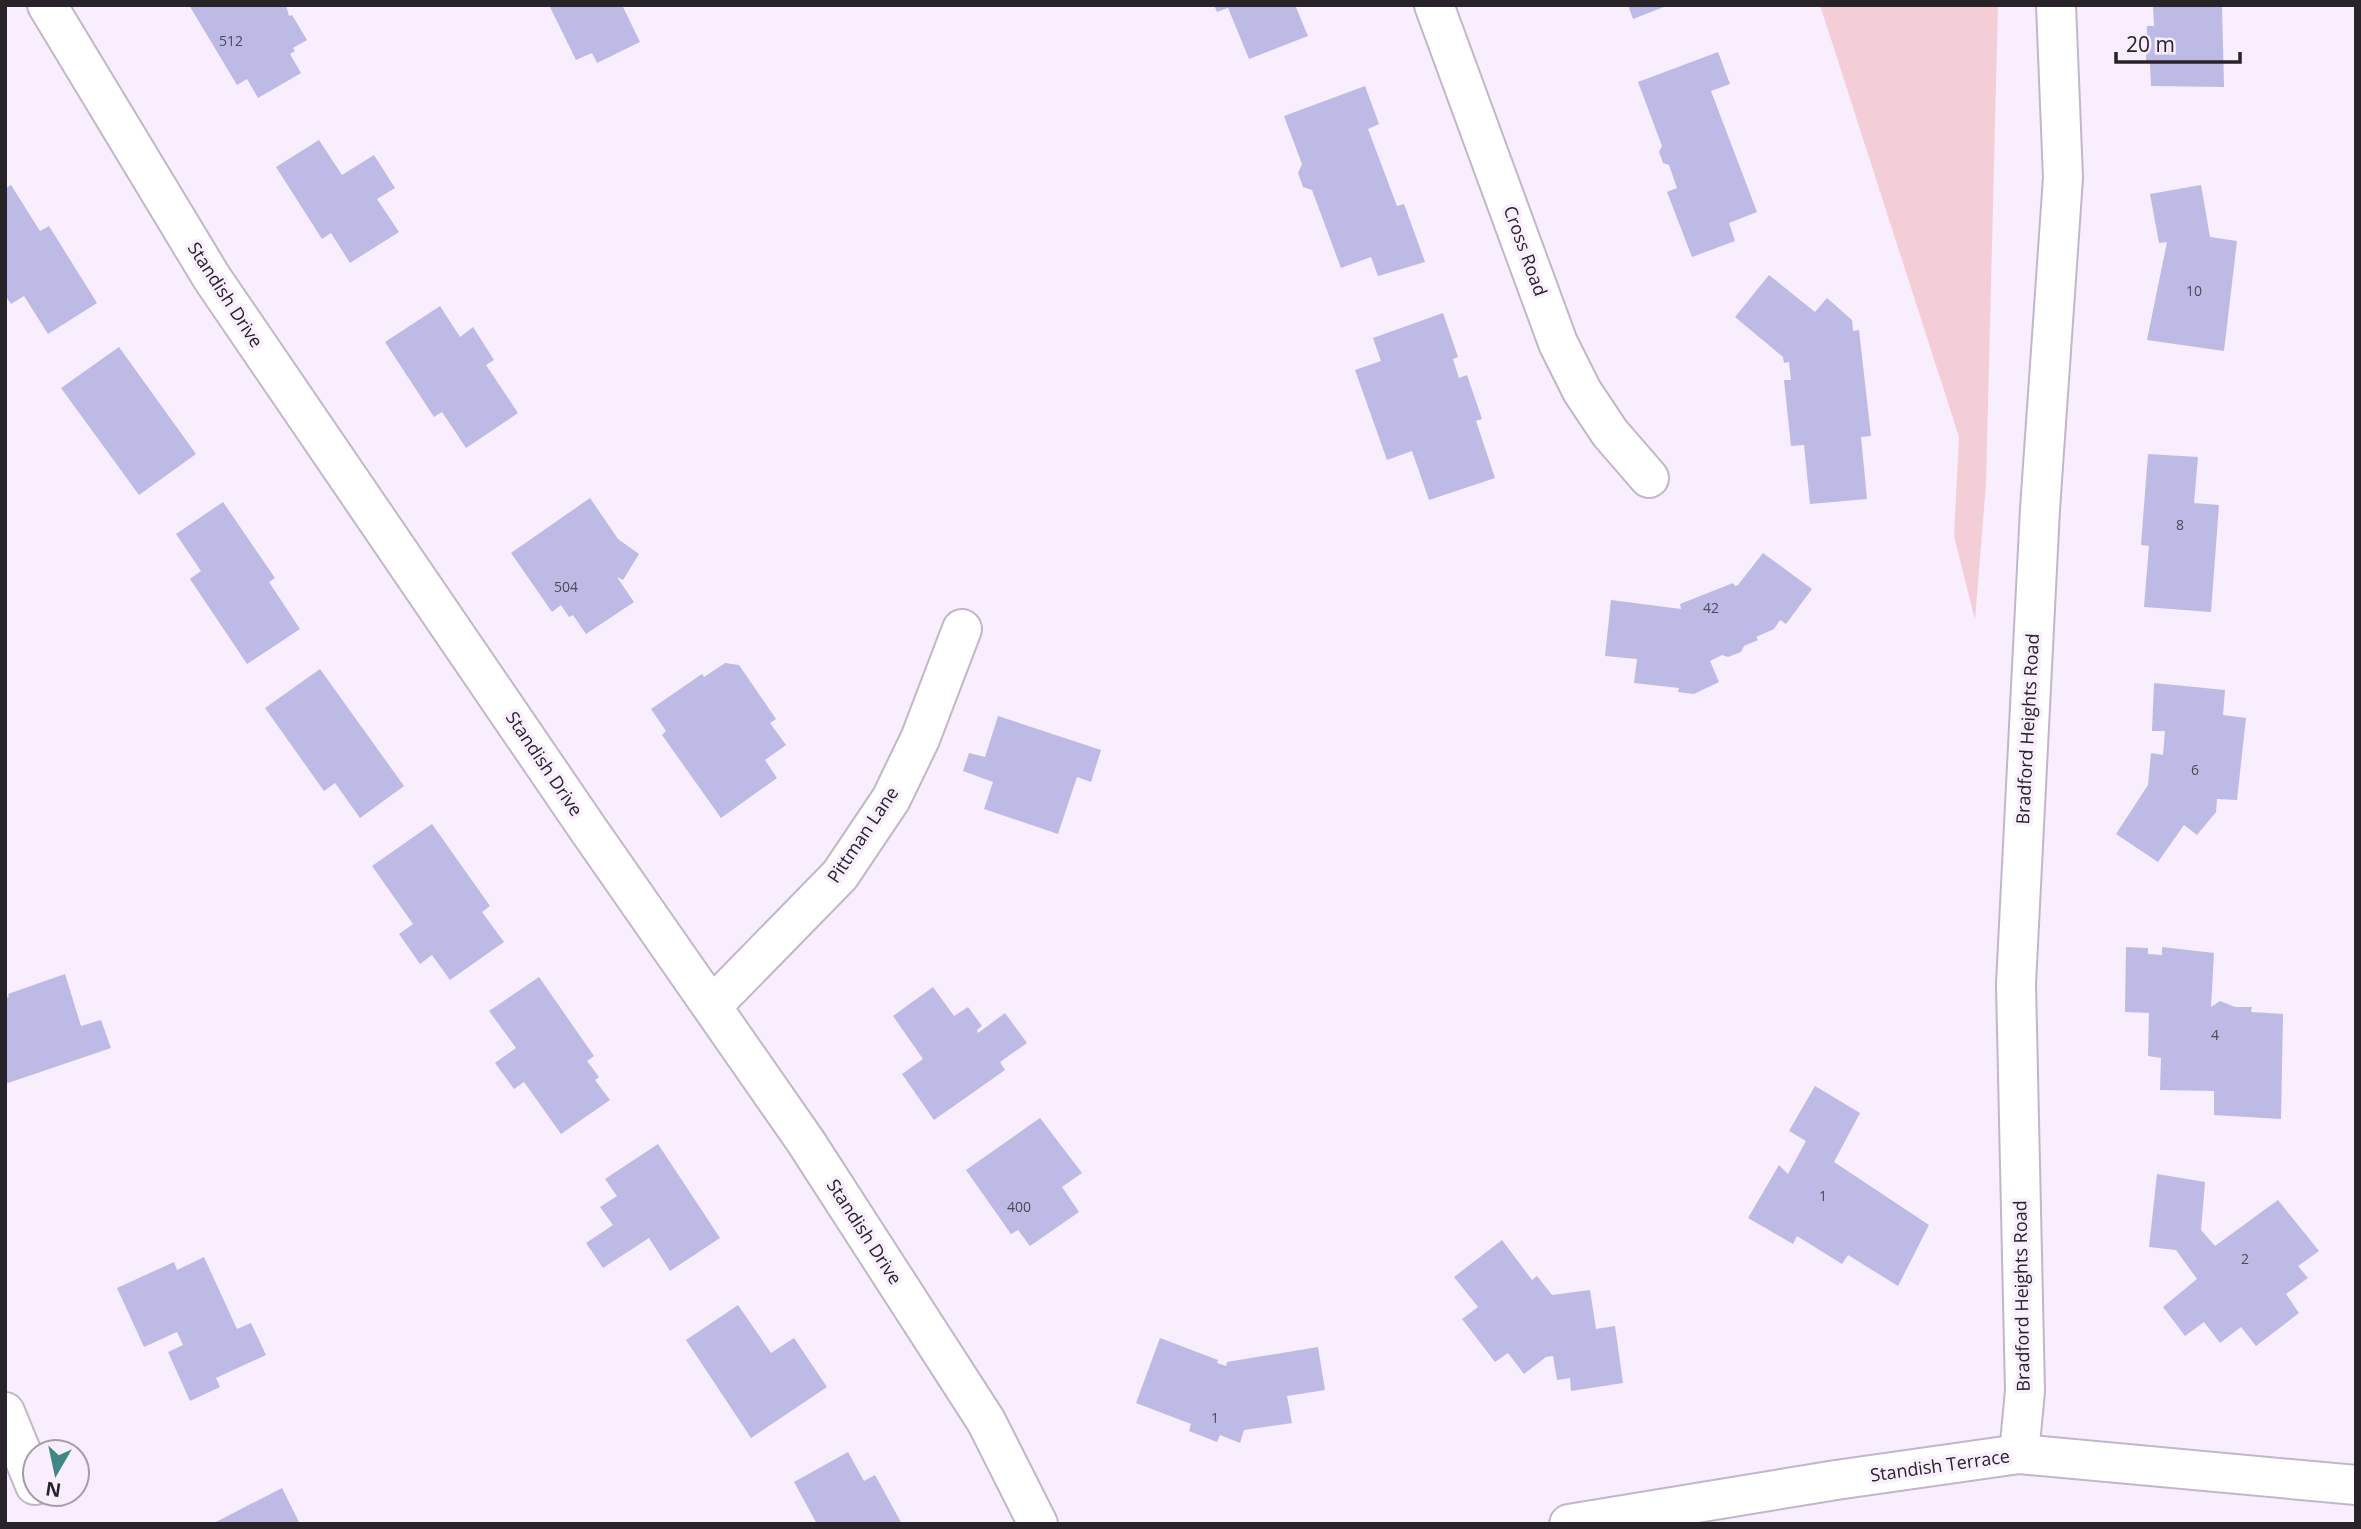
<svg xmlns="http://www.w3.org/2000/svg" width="2361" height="1529" font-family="'Open Sans',sans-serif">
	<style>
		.green { fill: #f4ced7 }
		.building { fill: #bdbae6 }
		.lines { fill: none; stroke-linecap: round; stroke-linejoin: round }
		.street-casing { stroke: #c2b7c9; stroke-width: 42 }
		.street { stroke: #fff; stroke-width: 38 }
		.labels { text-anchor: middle; stroke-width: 7; stroke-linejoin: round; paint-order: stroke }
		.number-label { font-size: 14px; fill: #4c4958 }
		.street-label { font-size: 18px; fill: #272329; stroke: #f8eefd }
	</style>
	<rect width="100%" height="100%" fill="#f8eefd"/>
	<path class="green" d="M1820,5H1998L1986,484L1975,620L1954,536L1959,437Z"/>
	<path class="building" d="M189,5H286L289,16L292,15L307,40L293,48L295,51L290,54L301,73L258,98L247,79L237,85Z
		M549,5H622L640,42L597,63L592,53L576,60Z
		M1214,5H1295L1308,36L1249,59L1228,8L1217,12Z
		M1628,5H1669L1633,19Z
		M2153,5H2222L2224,87L2151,86L2150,63L2146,62L2147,26H2154Z
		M1718,52L1730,84L1711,91L1757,212L1729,223L1735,241L1692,257L1667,192L1677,188L1669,165L1663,163L1659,152L1662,146L1638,82Z
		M1365,86L1379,124L1368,129L1397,206L1404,204L1425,262L1378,276L1371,257L1341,268L1312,190L1303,187L1298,173L1302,164L1284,116Z
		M319,140L342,175L374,155L395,188L377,199L399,232L350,263L331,233L322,239L276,167Z
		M11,185L40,231L49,226L97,303L48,334L24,296L11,304L5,295V189Z
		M2201,185L2210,237L2237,241L2224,351L2147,340L2167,242L2159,243L2150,194Z
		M1769,275L1815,312L1827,298L1852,320L1853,331L1859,330L1871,436L1861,437L1867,499L1810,504L1804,445L1791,446L1784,380H1791L1789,362L1784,363L1783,357L1735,317Z
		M440,306L460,337L473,327L494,360L486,365L518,413L466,448L442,412L434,417L385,342Z
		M1443,313L1458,357L1453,359L1459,378L1467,375L1482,419L1476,421L1495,478L1429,500L1412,451L1387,460L1355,370L1381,361L1373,338Z
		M119,347L196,454L139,495L61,388Z
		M2148,454L2198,457L2194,503L2219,505L2211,612L2144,607L2149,546L2141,545Z
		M590,498L618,539L639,554L623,580L617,577L634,602L586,634L573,615L569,617L561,605L552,612L511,553Z
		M223,502L275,578L269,582L300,629L247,664L190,579L201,571L176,534Z
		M1763,553L1812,589L1786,624L1780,620L1774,629L1756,637L1758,640L1744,646L1741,652L1728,657L1722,655L1710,661L1719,682L1694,694L1678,692L1679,688L1634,683L1637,659L1605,656L1611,600L1681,609L1680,604L1733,583L1735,586L1738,585Z
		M725,663L739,665L776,719L770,723L786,745L765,760L777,778L721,818L662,735L666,731L651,709L702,674L704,677Z
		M320,669L404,786L360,818L335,783L324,791L265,708Z
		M2154,683L2225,690L2223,715L2246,718L2237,800L2217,799L2216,812L2197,835L2184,825L2158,862L2116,834L2148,785L2151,753L2163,755L2165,731H2152Z
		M998,716L1101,750L1091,782L1077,777L1058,834L984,809L993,782L963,771L969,753L985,757Z
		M432,824L490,906L482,912L504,942L450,980L432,955L420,964L399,934L413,924L372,866Z
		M2126,947L2148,948V954L2162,955V947L2214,953L2211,1007L2220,1001L2235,1007H2252L2251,1012L2283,1014L2281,1119L2214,1115V1091L2160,1090L2161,1058L2148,1056L2149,1013L2125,1012Z
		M65,974L81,1026L101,1020L111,1048L5,1084V998L9,997L8,994Z
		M539,977L594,1056L587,1061L599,1077L595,1080L610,1100L561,1134L524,1082L514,1089L495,1063L516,1048L489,1011Z
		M933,987L954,1016L968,1007L982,1026L977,1030L978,1033L1005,1013L1027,1043L1000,1062L1005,1070L934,1120L902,1074L923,1059L893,1016Z
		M1815,1086L1860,1113L1834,1162L1929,1225L1898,1286L1848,1255L1842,1264L1797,1236L1793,1244L1748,1218L1779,1165L1788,1174L1806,1141L1789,1131Z
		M1040,1118L1082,1173L1062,1187L1079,1212L1030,1246L1018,1230L1011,1234L966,1170Z
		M658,1144L720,1238L670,1271L649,1238L603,1268L586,1243L613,1225L600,1207L617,1196L605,1179Z
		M2157,1174L2205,1182L2201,1230L2215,1246L2278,1200L2319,1251L2298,1266L2308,1278L2286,1294L2299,1313L2256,1346L2241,1327L2220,1343L2204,1322L2185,1336L2163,1307L2197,1279L2176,1250L2149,1247Z
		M1502,1240L1532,1280L1537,1276L1552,1295L1590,1290L1596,1329L1615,1326L1623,1383L1571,1391L1570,1378L1557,1380L1553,1356L1546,1357L1524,1374L1508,1353L1495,1362L1462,1319L1478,1307L1454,1277Z
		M204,1257L237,1329L251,1323L266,1355L216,1378L220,1387L190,1401L168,1352L183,1345L177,1332L144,1347L117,1288L174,1262L177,1270Z
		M738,1305L771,1353L794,1338L827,1387L751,1438L686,1340Z
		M1160,1338L1218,1360L1217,1363L1226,1366L1227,1362L1318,1347L1325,1390L1287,1396L1292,1423L1244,1430L1240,1443L1220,1435L1217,1442L1189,1431L1191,1424L1136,1403Z
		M848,1452L864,1481L875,1475L902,1524H817L794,1482Z
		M282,1488L300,1524H212Z"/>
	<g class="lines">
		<defs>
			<path id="street" d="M47,5L212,278L588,829L806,1142L986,1421L1038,1524
				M1434,5L1558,343L1582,391L1610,433L1649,478
				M712,1006L840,875L891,799L920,739L962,629
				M5,1412L35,1485
				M2019,1454L2025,1391L2016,984L2040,509L2063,178L2056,5
				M1569,1524L1836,1480L2019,1454L2356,1485"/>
		</defs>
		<use href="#street" class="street-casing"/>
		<use href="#street" class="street"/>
	</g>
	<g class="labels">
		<g class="number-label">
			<text x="231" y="46">512</text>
			<text x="2194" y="296">10</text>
			<text x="2180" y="530">8</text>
			<text x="566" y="592">504</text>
			<text x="1711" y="613">42</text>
			<text x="2195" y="775">6</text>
			<text x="2215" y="1040">4</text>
			<text x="1823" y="1201">1</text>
			<text x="1019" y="1212">400</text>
			<text x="2245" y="1264">2</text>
			<text x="1215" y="1423">1</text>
		</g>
		<g class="street-label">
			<text transform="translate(1525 251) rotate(70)" y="6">Cross Road</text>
			<text transform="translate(225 295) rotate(57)" y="6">Standish Drive</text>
			<text transform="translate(2028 729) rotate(-87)" y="6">Bradford Heights Road</text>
			<text transform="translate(544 764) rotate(56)" y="6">Standish Drive</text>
			<text transform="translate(863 835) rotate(-56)" y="6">Pittman Lane</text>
			<text transform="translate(864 1232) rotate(57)" y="6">Standish Drive</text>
			<text transform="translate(2022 1296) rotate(-91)" y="6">Bradford Heights Road</text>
			<text transform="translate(1940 1466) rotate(-8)" y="6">Standish Terrace</text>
		</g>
	</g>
	<rect width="2361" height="1529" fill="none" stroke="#272329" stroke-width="14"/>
	<g transform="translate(56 1473) rotate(189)"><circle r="33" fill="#f8eefd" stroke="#a49da8" stroke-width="2"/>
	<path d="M0-5L12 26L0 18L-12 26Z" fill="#408884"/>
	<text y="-10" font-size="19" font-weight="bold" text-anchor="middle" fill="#272329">N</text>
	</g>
	<path d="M2116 52v10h124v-10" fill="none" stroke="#272329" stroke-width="3.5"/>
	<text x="2126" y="52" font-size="21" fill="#272329" stroke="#f8eefd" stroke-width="5" paint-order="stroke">20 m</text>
</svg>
